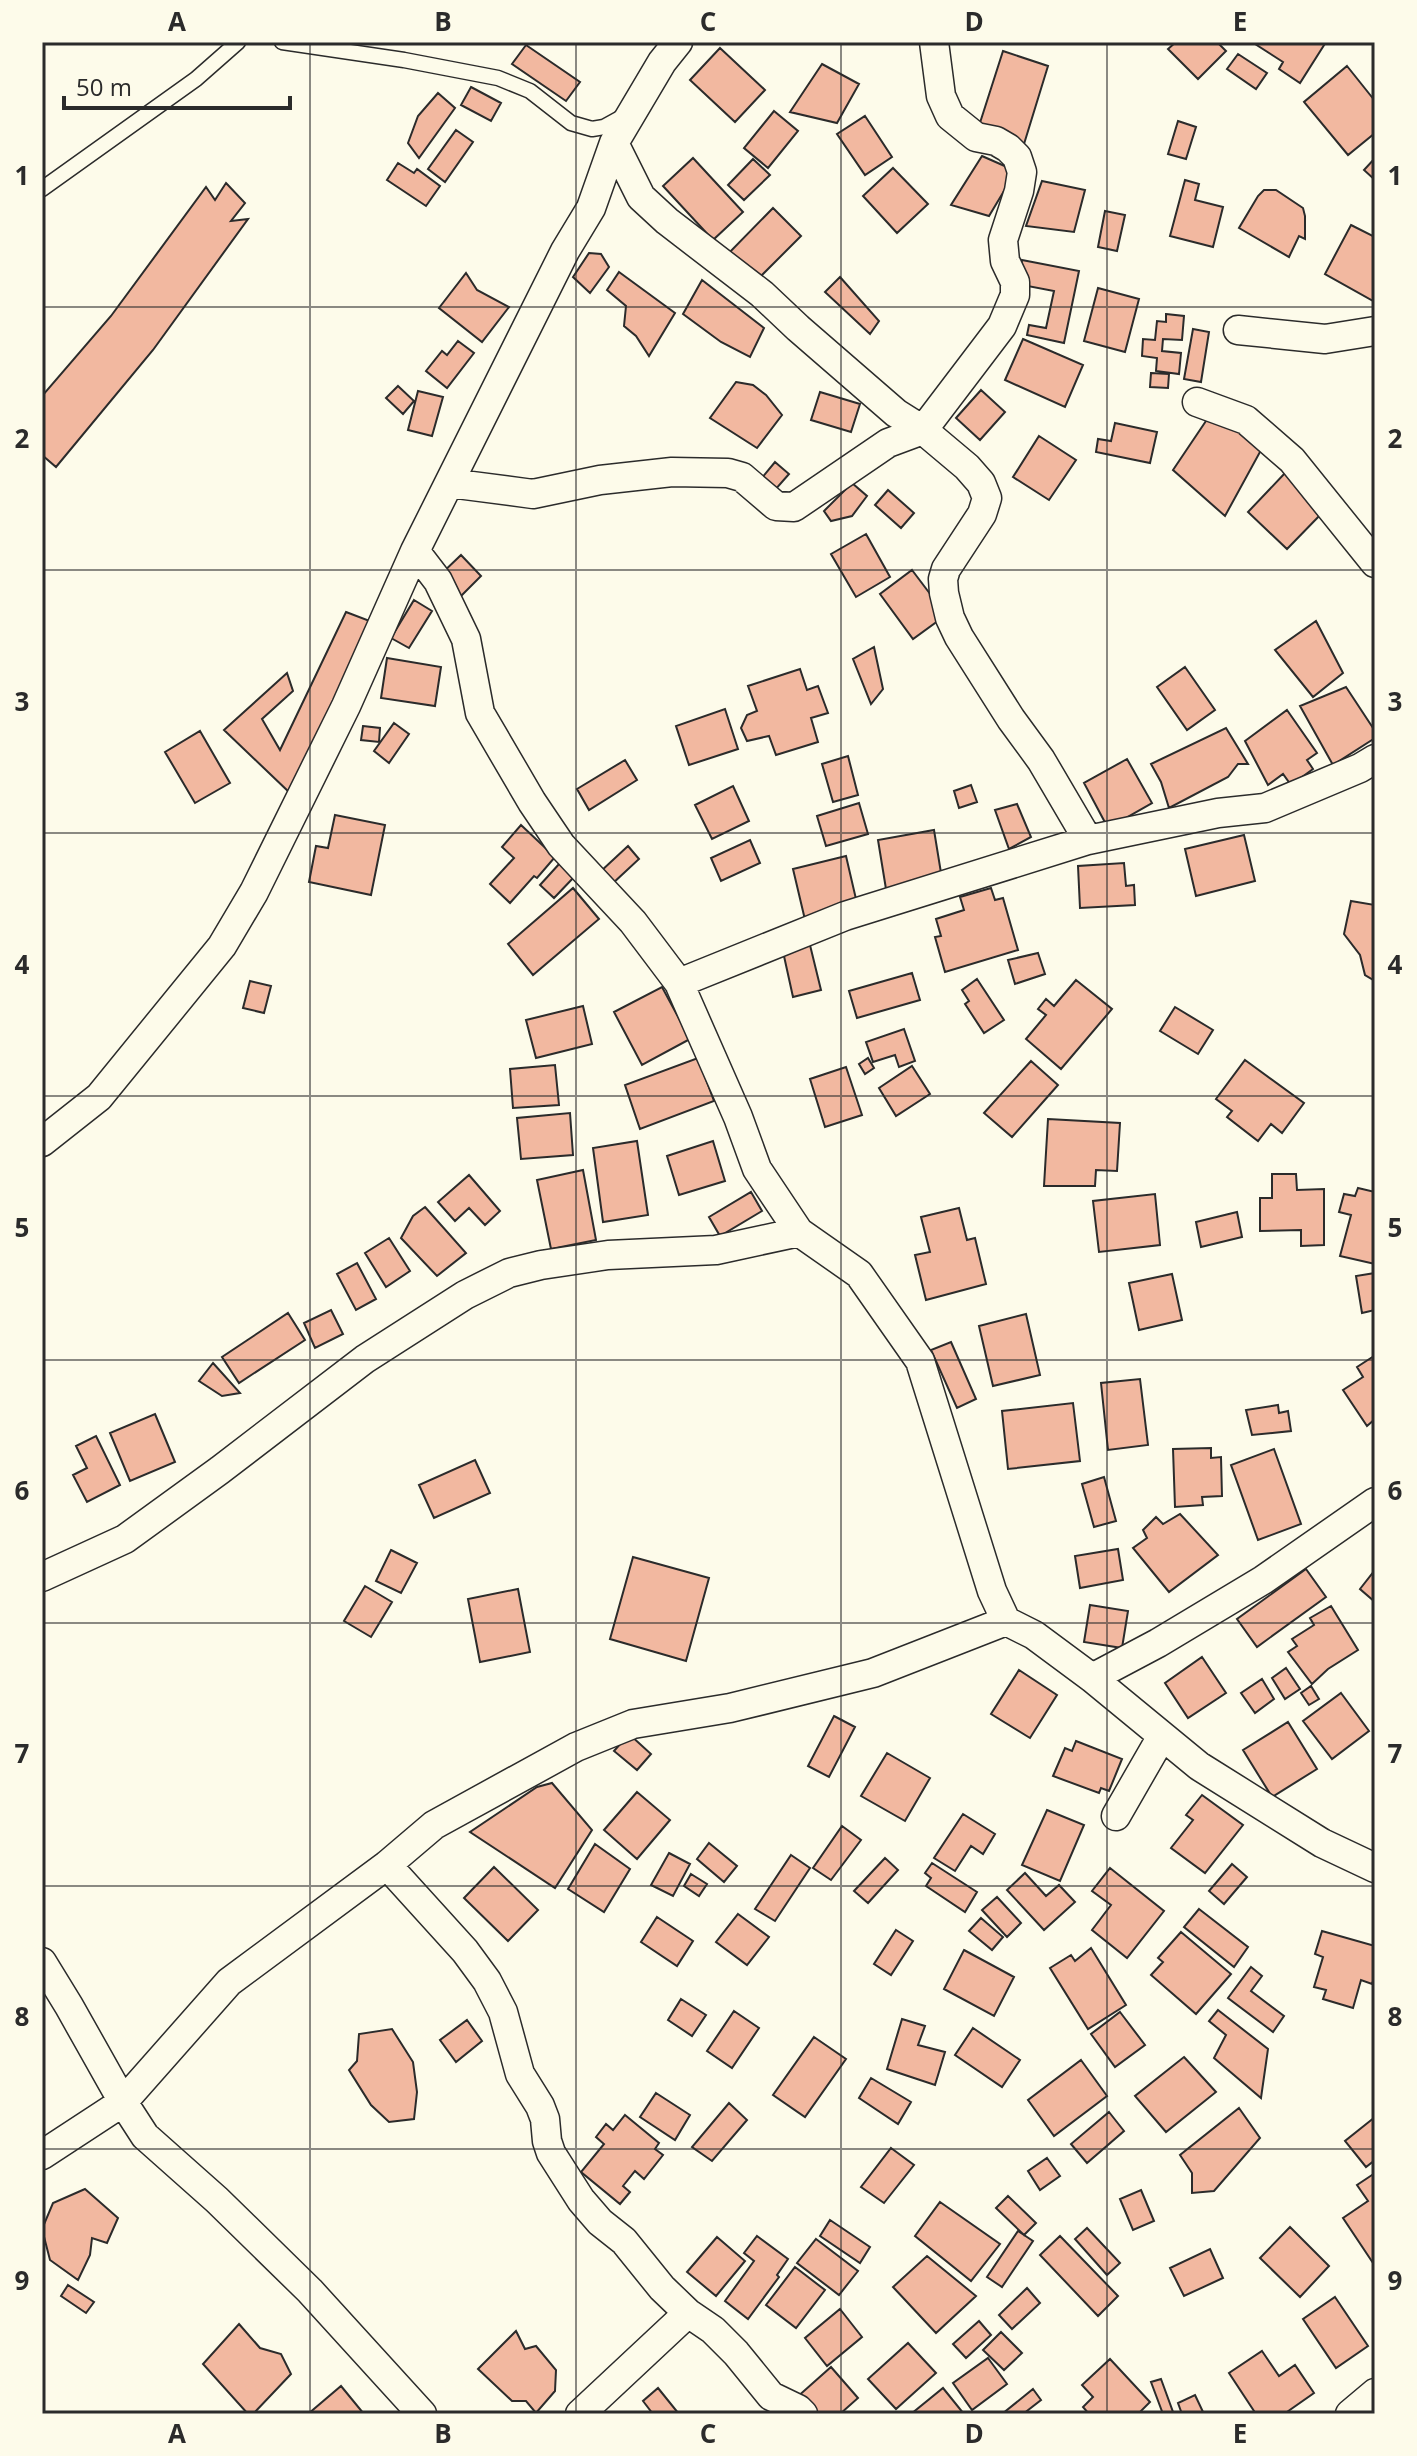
<svg xmlns="http://www.w3.org/2000/svg" width="1417" height="2456" font-family="'Open Sans',sans-serif">
	<style>
		.building { fill: #f2b8a0; stroke: #2b2b2b; stroke-width: 2 }
		.lines { fill: none; stroke-linecap: round; stroke-linejoin: round }
		.lane-casing { stroke: #2b2b2b; stroke-width: 17 }
		.street-casing { stroke: #2b2b2b; stroke-width: 31 }
		.lane { stroke: #fdfbea; stroke-width: 14 }
		.street { stroke: #fdfbea; stroke-width: 28 }
		.grid { fill: none; stroke: #2b2b2b; stroke-width: 2; stroke-opacity: 0.55 }
		.neatline { fill: none; stroke: #2b2b2b; stroke-width: 3 }
		.grid-label { font-size: 26px; text-anchor: middle; font-weight: bold; fill: #2b2b2b }
	</style>
	<rect width="100%" height="100%" fill="#fdfbea"/>
	<path class="building" d="M1176,42H1217L1226,51L1198,79L1168,49Z
		M1252,42H1326L1300,83L1279,69L1283,62Z
		M526,45L580,82L566,101L512,64Z
		M720,48L765,90L735,122L690,80Z
		M1003,51L1048,66L1024,144L978,129Z
		M1238,54L1267,73L1256,89L1227,69Z
		M822,64L859,84L837,123L790,112Z
		M1347,66L1375,101V133L1348,155L1304,102Z
		M471,87L501,103L491,121L461,105Z
		M438,93L455,108L419,158L408,143L418,116Z
		M774,111L798,131L768,168L744,148Z
		M865,116L892,157L865,175L837,134Z
		M1178,121L1196,127L1186,159L1168,154Z
		M456,130L473,142L445,182L428,169Z
		M982,156L1016,171L989,216L951,205Z
		M693,158L743,212L713,240L663,186Z
		M1375,158V180L1364,170Z
		M753,159L770,175L744,200L728,185Z
		M398,163L414,173L417,169L440,186L426,206L387,180Z
		M893,168L928,204L897,233L863,196Z
		M1185,180L1199,184L1195,200L1223,207L1213,247L1170,236Z
		M1042,181L1085,190L1074,232L1026,226Z
		M226,183L245,203L231,221L248,219L153,350L56,467L42,455V396L111,316L206,187L215,200Z
		M1264,190H1276L1303,208L1305,216V239L1299,236L1289,257L1239,228L1258,196Z
		M773,208L801,236L752,285L724,258Z
		M1105,211L1125,215L1117,251L1098,247Z
		M1351,225L1375,237V302L1325,274Z
		M589,253L601,254L609,267L590,293L573,277Z
		M1022,260L1079,271L1064,343L1027,335L1029,325L1046,328L1054,291L1017,284Z
		M619,272L675,313L649,356L636,336L624,326L626,306L607,290Z
		M466,273L477,290L509,307L482,342L439,308Z
		M840,277L879,321L870,334L825,292Z
		M702,280L764,328L750,357L721,342L683,314Z
		M1098,288L1139,299L1125,352L1084,341Z
		M1166,314L1184,316L1182,340L1163,339L1162,351L1181,353L1179,374L1156,371L1157,358L1142,356L1143,339L1155,340L1157,321L1166,322Z
		M1193,329L1209,332L1201,382L1184,379Z
		M1023,339L1083,365L1065,407L1005,380Z
		M458,341L474,353L447,388L426,371L442,351L447,355Z
		M1151,373L1169,374L1168,388L1150,387Z
		M736,382L753,385L766,395L782,415L757,448L710,418Z
		M398,386L414,401L403,414L386,398Z
		M981,390L1005,412L980,440L956,418Z
		M418,391L443,397L432,436L408,430Z
		M820,392L860,404L851,432L811,420Z
		M1212,412L1266,441L1225,516L1173,470Z
		M1115,423L1157,432L1150,463L1096,452L1098,439L1111,441Z
		M1039,436L1076,460L1049,500L1013,477Z
		M775,462L789,474L775,490L761,479Z
		M1286,472L1325,510L1287,549L1248,512Z
		M852,483L867,496L852,516L831,521L824,511Z
		M888,490L914,513L901,528L875,505Z
		M866,534L890,577L856,597L831,554Z
		M461,555L481,576L459,598L439,576Z
		M912,570L946,615L913,639L880,594Z
		M414,600L432,611L409,648L391,638Z
		M346,612L375,623L290,793L224,730L287,673L293,691L262,719L280,750Z
		M1316,621L1343,673L1313,697L1275,650Z
		M874,647L883,689L871,704L853,659Z
		M387,658L441,667L435,706L381,698Z
		M1185,667L1215,710L1187,730L1157,687Z
		M800,669L807,690L818,686L828,713L811,718L818,742L776,755L769,736L747,741L741,728L747,715L757,711L748,686Z
		M1346,687L1375,731V738L1333,765L1300,706Z
		M725,709L738,749L689,765L676,726Z
		M1287,710L1317,753L1307,760L1313,769L1291,785L1283,774L1268,785L1245,741Z
		M394,723L409,734L389,763L374,751Z
		M363,726L380,728L379,742L361,740Z
		M1226,728L1248,764H1238L1228,777L1169,808L1161,782L1151,764Z
		M200,731L230,783L195,803L165,752Z
		M848,756L858,795L833,802L822,764Z
		M1127,759L1152,803L1108,828L1084,783Z
		M625,760L637,780L589,810L577,789Z
		M971,785L977,802L959,808L954,791Z
		M733,786L749,821L712,839L695,805Z
		M859,803L868,834L826,846L817,816Z
		M1017,804L1031,837L1009,849L995,810Z
		M335,815L385,825L371,895L309,882L316,846L328,848Z
		M521,825L555,857L537,878L534,876L510,903L490,884L514,858L502,847Z
		M934,830L942,879L886,889L878,840Z
		M1244,835L1255,881L1196,896L1185,849Z
		M750,840L760,863L721,881L711,858Z
		M628,846L639,859L612,884L600,872Z
		M846,856L859,912L806,924L793,869Z
		M560,863L575,876L554,898L540,885Z
		M1124,863L1126,886L1134,885L1135,905L1080,908L1078,866Z
		M573,888L599,919L533,975L508,944Z
		M991,888L995,900L1003,898L1018,950L945,972L935,937L941,936L936,919L964,910L960,897Z
		M1351,901L1375,905V981L1365,975L1360,955L1344,934Z
		M809,941L821,990L793,997L782,947Z
		M1038,953L1045,974L1015,984L1008,960Z
		M912,973L920,1000L857,1018L849,991Z
		M977,979L1004,1020L984,1033L965,1004L969,1001L962,990Z
		M1076,980L1112,1009L1061,1069L1026,1039L1046,1015L1038,1009L1046,999L1054,1006Z
		M250,981L271,986L264,1013L243,1008Z
		M662,987L690,1039L642,1065L614,1012Z
		M583,1006L592,1044L536,1058L526,1020Z
		M1175,1007L1213,1030L1198,1054L1160,1031Z
		M904,1029L915,1061L899,1067L895,1055L873,1062L866,1042Z
		M698,1058L714,1101L640,1129L625,1085Z
		M868,1058L874,1068L865,1074L859,1064Z
		M1245,1060L1304,1103L1282,1133L1271,1124L1258,1141L1227,1117L1232,1111L1216,1099Z
		M1031,1061L1058,1085L1012,1137L984,1113Z
		M555,1065L559,1105L513,1108L510,1069Z
		M912,1066L930,1094L896,1116L879,1088Z
		M846,1067L862,1115L825,1127L810,1079Z
		M570,1113L573,1155L521,1159L517,1118Z
		M1048,1119L1120,1123L1117,1171L1096,1170L1095,1186H1044Z
		M637,1141L648,1215L603,1222L593,1148Z
		M713,1141L725,1181L679,1195L667,1156Z
		M583,1170L596,1240L551,1249L537,1180Z
		M1272,1174H1296L1297,1190L1324,1189V1245L1301,1246V1230L1260,1231V1198H1272Z
		M469,1175L500,1211L485,1225L469,1208L455,1221L438,1202Z
		M1358,1188L1375,1192V1264L1340,1256L1351,1215L1339,1212L1344,1194L1355,1196Z
		M751,1192L762,1211L720,1236L709,1217Z
		M1155,1194L1160,1245L1099,1252L1093,1201Z
		M425,1207L466,1253L437,1276L401,1238L413,1216Z
		M959,1208L967,1240L975,1238L986,1284L926,1300L915,1255L930,1252L921,1217Z
		M1237,1212L1242,1237L1201,1247L1196,1222Z
		M389,1238L410,1271L386,1287L365,1253Z
		M357,1263L376,1299L356,1310L337,1274Z
		M1375,1273V1310L1362,1313L1356,1276Z
		M1172,1274L1182,1320L1139,1330L1129,1283Z
		M331,1310L343,1334L315,1348L304,1323Z
		M288,1313L305,1340L239,1383L222,1357Z
		M1026,1314L1040,1375L993,1386L979,1326Z
		M951,1342L976,1399L957,1408L931,1350Z
		M1374,1356L1375,1419L1367,1426L1343,1390L1363,1377L1357,1367Z
		M213,1363L240,1393L222,1396L199,1381Z
		M1140,1379L1148,1445L1108,1450L1101,1383Z
		M1073,1403L1080,1461L1008,1469L1002,1411Z
		M1278,1405L1279,1413L1288,1411L1291,1431L1252,1435L1246,1410Z
		M155,1414L175,1462L130,1481L110,1433Z
		M96,1436L120,1485L87,1502L73,1475L87,1468L76,1446Z
		M1211,1448V1458L1221,1457L1222,1496L1202,1497L1203,1505L1175,1507L1173,1449Z
		M1274,1449L1301,1524L1258,1540L1231,1465Z
		M475,1460L490,1493L434,1518L419,1485Z
		M1104,1477L1116,1521L1094,1527L1082,1484Z
		M1180,1514L1218,1555L1169,1592L1133,1548L1147,1538L1143,1530L1156,1517L1163,1524Z
		M1118,1549L1123,1580L1080,1588L1075,1556Z
		M391,1550L417,1563L401,1593L376,1581Z
		M633,1557L709,1578L686,1661L610,1639Z
		M1306,1569L1326,1597L1257,1647L1237,1619Z
		M1375,1570V1602L1360,1589Z
		M365,1586L392,1602L371,1637L344,1621Z
		M518,1589L530,1652L480,1662L468,1599Z
		M1090,1605L1128,1611L1122,1648L1084,1642Z
		M1331,1606L1358,1650L1328,1669L1312,1684L1288,1652L1297,1646L1292,1639L1314,1625L1310,1618Z
		M1202,1657L1226,1693L1188,1718L1165,1683Z
		M1286,1668L1300,1689L1285,1699L1272,1678Z
		M1019,1670L1057,1695L1030,1738L991,1714Z
		M1262,1679L1274,1699L1255,1713L1241,1693Z
		M1311,1686L1319,1699L1309,1705L1301,1693Z
		M1341,1693L1369,1731L1332,1759L1303,1721Z
		M834,1716L855,1727L829,1777L808,1766Z
		M1288,1722L1317,1769L1272,1797L1243,1750Z
		M629,1734L651,1754L637,1770L614,1751Z
		M1076,1741L1122,1759L1109,1791L1101,1788L1099,1793L1053,1776L1065,1748L1072,1751Z
		M887,1753L930,1778L905,1821L861,1796Z
		M552,1783L592,1830L555,1888L470,1832L537,1787Z
		M637,1792L670,1820L637,1859L604,1830Z
		M1202,1795L1243,1825L1205,1873L1171,1848L1193,1820L1186,1815Z
		M1047,1810L1084,1825L1060,1881L1022,1865Z
		M963,1814L995,1834L983,1854L971,1846L955,1871L934,1858Z
		M842,1826L861,1840L831,1880L813,1868Z
		M709,1843L737,1866L724,1882L697,1859Z
		M595,1844L630,1869L604,1912L568,1889Z
		M669,1853L690,1864L673,1896L651,1885Z
		M791,1855L810,1868L775,1921L755,1909Z
		M885,1858L898,1870L868,1903L854,1891Z
		M932,1863L977,1892L965,1912L926,1886L931,1878L925,1873Z
		M1232,1864L1247,1877L1224,1904L1209,1891Z
		M494,1867L538,1910L508,1941L464,1898Z
		M1110,1868L1164,1911L1127,1958L1092,1930L1111,1905L1092,1891Z
		M1025,1873L1046,1896L1059,1885L1075,1902L1044,1930L1007,1890Z
		M691,1874L707,1884L699,1896L684,1886Z
		M997,1897L1021,1923L1007,1937L982,1910Z
		M1199,1909L1248,1947L1234,1967L1184,1927Z
		M738,1914L769,1937L747,1965L716,1942Z
		M657,1917L693,1941L677,1966L641,1942Z
		M981,1918L1003,1937L992,1950L969,1931Z
		M896,1930L913,1941L891,1975L874,1964Z
		M1322,1931L1375,1946V1975L1372,1984L1361,1980L1353,2008L1323,1999L1326,1990L1314,1987L1323,1957L1315,1954Z
		M1181,1932L1231,1974L1196,2014L1151,1975L1163,1962L1158,1958Z
		M1091,1948L1126,2005L1088,2029L1050,1968L1071,1955L1075,1961Z
		M964,1950L1014,1977L994,2016L944,1989Z
		M1251,1967L1262,1976L1251,1991L1284,2016L1273,2032L1228,1998Z
		M681,1999L706,2015L692,2036L668,2020Z
		M1218,2010L1268,2049L1261,2098L1214,2058L1226,2035L1209,2021Z
		M734,2011L759,2028L732,2068L707,2051Z
		M1120,2012L1145,2045L1115,2067L1091,2034Z
		M902,2019L925,2026L918,2045L945,2052L935,2085L887,2069Z
		M467,2020L482,2041L456,2062L440,2040Z
		M973,2028L1020,2060L1002,2087L955,2055Z
		M392,2029L413,2062L417,2092L414,2119L389,2122L371,2105L349,2070L357,2061L359,2034Z
		M814,2037L846,2059L805,2117L773,2095Z
		M1184,2057L1216,2092L1166,2132L1135,2096Z
		M1081,2060L1107,2096L1054,2136L1028,2100Z
		M871,2078L911,2102L898,2124L859,2098Z
		M656,2093L690,2115L675,2140L640,2117Z
		M729,2103L747,2120L712,2161L692,2147Z
		M1239,2108L1260,2138L1214,2191L1192,2193V2173L1180,2155Z
		M1109,2112L1124,2131L1087,2163L1071,2144Z
		M625,2115L659,2143L655,2149L663,2155L644,2179L635,2171L623,2186L630,2192L620,2204L581,2172L604,2144L596,2137L606,2124L613,2130Z
		M1375,2117V2160L1366,2167L1345,2141Z
		M891,2148L914,2165L884,2203L861,2187Z
		M1047,2158L1060,2176L1040,2190L1028,2171Z
		M1375,2173V2266L1343,2218L1368,2201L1357,2185Z
		M85,2189L118,2218L107,2243L92,2238L90,2255L78,2280L50,2260L42,2229L53,2203Z
		M1141,2190L1154,2221L1133,2230L1120,2199Z
		M1008,2196L1036,2223L1024,2235L996,2208Z
		M940,2202L1000,2244L971,2281L915,2236Z
		M830,2220L870,2247L860,2263L820,2236Z
		M1290,2227L1329,2266L1300,2297L1260,2258Z
		M1087,2228L1120,2263L1107,2275L1075,2239Z
		M1018,2231L1033,2241L1002,2287L987,2277Z
		M757,2236L788,2259L777,2275L779,2277L748,2319L725,2301L754,2261L744,2253Z
		M1060,2236L1118,2296L1098,2316L1040,2255Z
		M717,2237L745,2261L716,2296L687,2272Z
		M816,2239L858,2271L839,2295L797,2263Z
		M1210,2249L1223,2278L1184,2296L1170,2268Z
		M927,2256L976,2296L936,2333L893,2287Z
		M795,2267L825,2290L796,2328L766,2305Z
		M68,2285L94,2302L86,2313L61,2296Z
		M1027,2288L1040,2303L1012,2329L999,2315Z
		M1335,2297L1368,2346L1336,2368L1303,2319Z
		M840,2309L862,2337L827,2366L805,2338Z
		M979,2321L991,2335L966,2358L953,2344Z
		M239,2324L260,2348L281,2354L291,2374L253,2414H248L203,2364Z
		M516,2331L525,2349L536,2346L556,2370L555,2391L536,2413L526,2401H512L478,2369Z
		M1001,2332L1022,2353L1004,2370L983,2350Z
		M908,2343L936,2373L896,2409L868,2379Z
		M1262,2351L1279,2376L1295,2365L1314,2393L1284,2414H1256L1229,2373Z
		M988,2358L1007,2384L972,2410L953,2383Z
		M1110,2359L1150,2402L1138,2414H1089L1083,2407L1093,2397L1082,2385Z
		M831,2367L858,2398L840,2414H810L796,2398Z
		M1161,2379L1173,2412L1167,2414H1163L1151,2382Z
		M341,2386L364,2414H308Z
		M658,2388L679,2414H653L643,2401Z
		M943,2388L964,2414H911Z
		M1033,2389L1041,2400L1023,2414H1002Z
		M1195,2395L1204,2414H1182L1178,2403Z"/>
	<g class="lines">
		<defs>
			<path id="lane" d="M282,42L404,60L498,78L530,91L571,123L592,129L604,127L624,116
				M42,189L196,79L238,42"/>
			<path id="street" d="M614,143L641,197L667,221L762,294L798,328L896,413L923,430L967,467L981,483L987,498L982,514L946,569L943,579L944,593L950,618L959,637L1011,719L1041,760L1088,840
				M1238,330L1325,339L1375,331
				M1197,402L1246,420L1292,460L1375,563
				M449,483L533,494L600,480L672,472L728,473L742,477L776,506L794,507L888,443L923,430L1002,326L1015,295V282L1005,261L1003,240L1019,191L1022,172L1017,157L1008,148L996,141L976,137L950,116L941,96L934,42
				M415,551L438,581L466,639L480,713L532,802L561,845L633,922L679,983L738,1117L757,1169L799,1232L859,1274L920,1361L992,1591L1006,1621L1034,1635L1092,1678L1199,1766L1322,1843L1375,1868
				M679,983L845,916L1088,840L1218,813L1265,808L1360,768L1375,759
				M42,1142L99,1097L222,946L254,892L346,706L415,551L565,251L591,208L614,143L662,62L678,42
				M42,1577L125,1539L220,1470L365,1359L465,1295L509,1273L541,1265L608,1255L716,1250L799,1232
				M1092,1678L1158,1643L1263,1580L1375,1502
				M1116,1816L1162,1736
				M387,1865L465,1951L487,1981L503,2012L520,2074L540,2106L545,2119L547,2141L551,2153L581,2200L600,2222L624,2241L662,2288L688,2313L713,2330L736,2353L771,2396L798,2409L803,2414
				M42,1962L69,2006L123,2102L145,2136L217,2200L310,2291L422,2414
				M42,2155L123,2102L229,1982L387,1865L434,1825L576,1747L633,1724L730,1708L873,1673L1006,1621
				M580,2414L688,2313
				M1350,2414L1375,2393"/>
		</defs>
		<use href="#lane" class="lane-casing"/>
		<use href="#street" class="street-casing"/>
		<use href="#lane" class="lane"/>
		<use href="#street" class="street"/>
	</g>
	<path class="grid" d="M310,42V2414M576,42V2414M841,42V2414M1107,42V2414M42,307H1375M42,570H1375M42,833H1375M42,1096H1375M42,1360H1375M42,1623H1375M42,1886H1375M42,2149H1375"/>
	<rect width="1417" height="2456" fill="none" stroke="#fdfbea" stroke-width="88"/>
	<path d="M64 96v12h226v-12" fill="none" stroke="#2b2b2b" stroke-width="4"/>
	<text x="76" y="96" font-size="24" fill="#2b2b2b" stroke="#fdfbea" stroke-width="6" paint-order="stroke">50 m</text>
	<rect x="44" y="44" width="1329" height="2368" class="neatline"/>
	<g class="grid-label">
		<text x="177" y="31">A</text>
		<text x="443" y="31">B</text>
		<text x="708" y="31">C</text>
		<text x="974" y="31">D</text>
		<text x="1240" y="31">E</text>
		<text x="22" y="185">1</text>
		<text x="1395" y="185">1</text>
		<text x="22" y="448">2</text>
		<text x="1395" y="448">2</text>
		<text x="22" y="711">3</text>
		<text x="1395" y="711">3</text>
		<text x="22" y="974">4</text>
		<text x="1395" y="974">4</text>
		<text x="22" y="1237">5</text>
		<text x="1395" y="1237">5</text>
		<text x="22" y="1500">6</text>
		<text x="1395" y="1500">6</text>
		<text x="22" y="1763">7</text>
		<text x="1395" y="1763">7</text>
		<text x="22" y="2026">8</text>
		<text x="1395" y="2026">8</text>
		<text x="22" y="2290">9</text>
		<text x="1395" y="2290">9</text>
		<text x="177" y="2443">A</text>
		<text x="443" y="2443">B</text>
		<text x="708" y="2443">C</text>
		<text x="974" y="2443">D</text>
		<text x="1240" y="2443">E</text>
	</g>
</svg>
